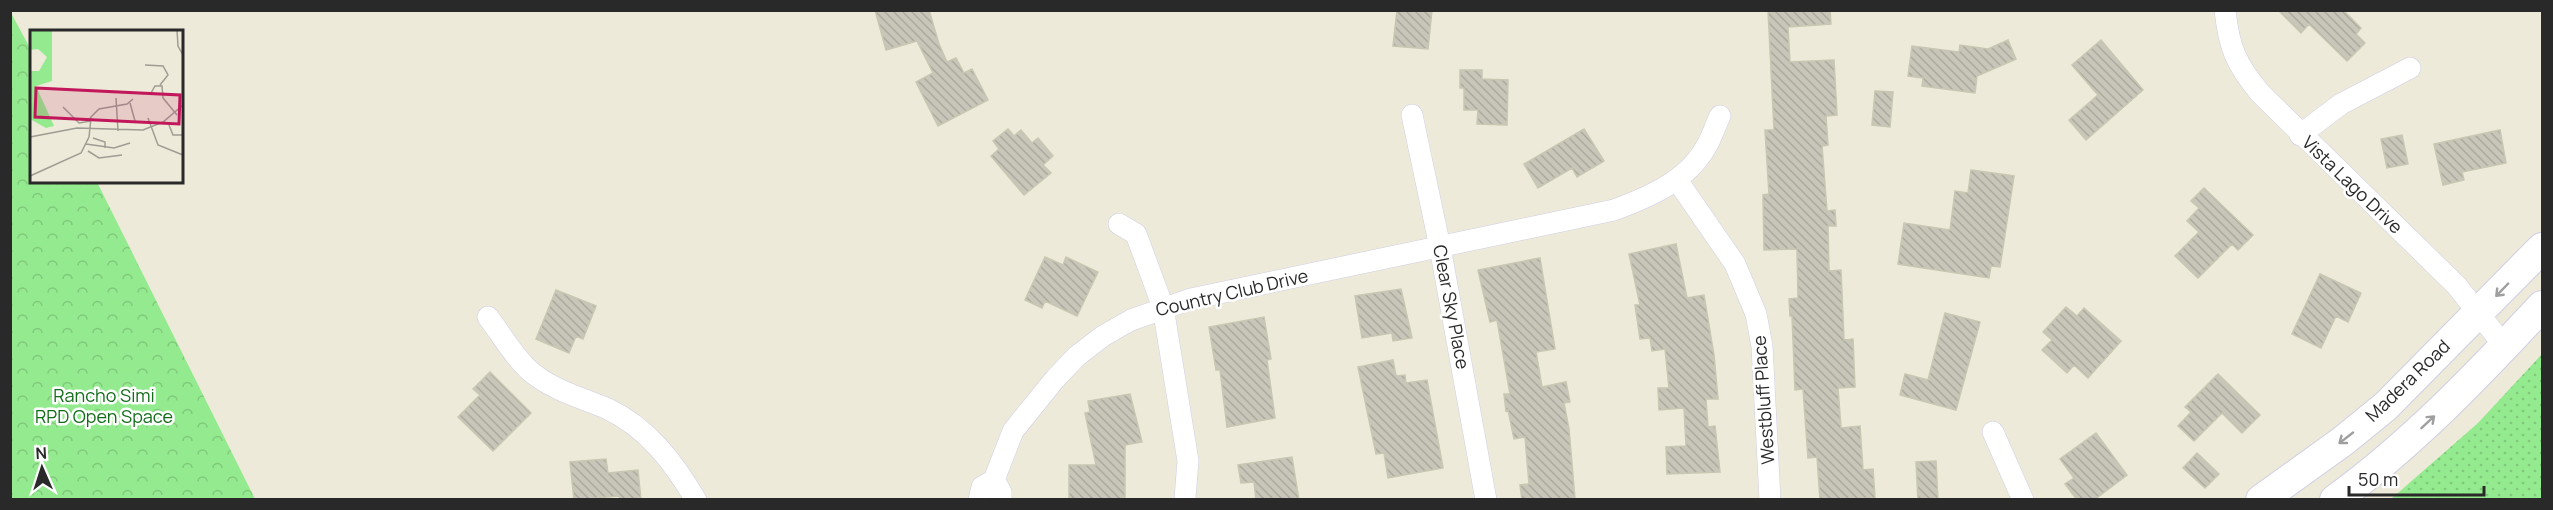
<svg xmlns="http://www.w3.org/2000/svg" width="2553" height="510" font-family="Manrope,sans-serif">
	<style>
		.grass { fill: url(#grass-dots) }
		.park { fill: url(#park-crowns) }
		.building { fill: url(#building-back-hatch); stroke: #c8c7b2; stroke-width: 1.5 }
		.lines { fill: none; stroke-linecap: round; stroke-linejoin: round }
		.street-casing { stroke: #d0cee4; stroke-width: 22 }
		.secondary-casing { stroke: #d0cee4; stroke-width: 32 }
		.street { stroke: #fff; stroke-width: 21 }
		.secondary { stroke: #fff; stroke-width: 30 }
		.oneway { stroke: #9f9f9f }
		.labels { text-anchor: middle; stroke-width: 5; stroke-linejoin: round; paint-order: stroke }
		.street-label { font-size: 18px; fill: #292929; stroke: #fff }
		.park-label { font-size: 18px; fill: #126d19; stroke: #fff }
		.inset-road { fill: none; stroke: #9f9d93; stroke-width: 1.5 }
		.view { fill: #c2185b; fill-opacity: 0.15; stroke: #c2185b; stroke-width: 3 }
		.inset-edge { fill: none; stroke: #292929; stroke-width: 3 }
	</style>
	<defs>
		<pattern id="grass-dots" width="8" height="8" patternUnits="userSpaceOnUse" patternTransform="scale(1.5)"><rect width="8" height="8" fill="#94ea8f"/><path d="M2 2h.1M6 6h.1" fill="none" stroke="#80c97b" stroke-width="1.8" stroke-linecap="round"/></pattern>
		<pattern id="park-crowns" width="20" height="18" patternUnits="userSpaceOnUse" patternTransform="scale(1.5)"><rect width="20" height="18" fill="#94ea8f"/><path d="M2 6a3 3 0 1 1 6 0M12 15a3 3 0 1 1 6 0" fill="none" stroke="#80c97b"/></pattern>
		<pattern id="building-back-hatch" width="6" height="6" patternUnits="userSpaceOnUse" patternTransform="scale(1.5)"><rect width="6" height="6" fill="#c8c6b9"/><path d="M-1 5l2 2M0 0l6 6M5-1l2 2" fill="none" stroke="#acaa9f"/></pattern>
	</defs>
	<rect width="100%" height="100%" fill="#edead9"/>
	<path class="grass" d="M2542,354V499H2391L2478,423Z"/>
	<path class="park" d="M10,11L31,50L32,182H97L255,499H11Z"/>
	<path class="building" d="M875,10H929L939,44L947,62L956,58L964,73L972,69L988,100L938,126L916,82L933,73L917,41L886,50Z
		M1397,10H1432L1428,49L1393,46Z
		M1768,10H1830L1831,24L1788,27L1790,62L1834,60L1837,115L1826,116L1828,145L1822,146L1827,211L1835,210L1836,226H1828L1829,271L1841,270L1844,340L1853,339L1855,387L1838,388L1841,428L1860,426L1863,470L1873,469L1875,498L1820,500L1817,457L1808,458L1803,389L1795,390L1792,316H1790L1789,299L1798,298L1797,249L1764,250L1763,195L1769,194L1765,130H1774Z
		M2278,10H2343L2361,28L2356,34L2365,43L2347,61L2309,24L2301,33Z
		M2008,40L2016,59L1977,76L1975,93L1922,86L1923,78L1908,76L1912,46L1959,52L1960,45L1988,49Z
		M2101,40L2143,90L2086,140L2069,120L2098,95L2072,65Z
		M1460,70H1482V79L1508,80L1507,125L1477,124L1478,110H1464V88H1460Z
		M1875,91L1893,92L1890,127L1872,125Z
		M1008,129L1014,136L1021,130L1032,143L1038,138L1053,156L1043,165L1051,173L1024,195L991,156L999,149L993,141Z
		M1584,129L1604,161L1577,177L1572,168L1538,188L1524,164Z
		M2500,130L2506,163L2462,172L2464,180L2443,185L2434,144Z
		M2402,135L2408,164L2387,168L2381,139Z
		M1971,170L2014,176L2000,267L1991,266L1989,278L1898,264L1904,223L1950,230L1955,191L1968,193Z
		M2204,188L2253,235L2238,250L2232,244L2198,278L2175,256L2199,232L2187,221L2199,208L2191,201Z
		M1676,244L1687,298L1704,295L1714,355L1718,399H1706L1708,427L1715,426L1720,472L1667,474L1666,447L1686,446L1684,408L1659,410L1658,388H1669L1665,349L1652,351L1650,338L1640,339L1635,305H1640L1629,254Z
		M1045,257L1063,265L1066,257L1098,272L1077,316L1045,301L1042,308L1025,300Z
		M1540,258L1555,349L1536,352L1542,387L1566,382L1570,402L1564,403L1569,429L1575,499L1522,500L1520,485L1529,484L1525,437L1514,439L1508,410L1506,411L1504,394H1510L1497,320L1490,322L1478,270Z
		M2320,274L2361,293L2348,322L2336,316L2321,348L2292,334Z
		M1401,289L1412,338L1393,341L1392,333L1362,338L1355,296Z
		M556,290L596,306L583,339L576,336L569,353L536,339Z
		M2066,307L2077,316L2084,308L2121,341L2088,378L2074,365L2067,373L2042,350L2052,340L2043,332Z
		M1945,313L1980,322L1956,410L1900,395L1905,374L1928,380Z
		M1264,317L1271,359L1267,360L1275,418L1227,427L1220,370H1216L1209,327Z
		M1393,360L1396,376L1405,375L1406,383L1427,380L1443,468L1388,478L1384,453L1376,454L1358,367Z
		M490,372L531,413L493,451L458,417L480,395L473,389Z
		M2218,374L2260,415L2242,433L2222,413L2194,441L2178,426L2191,412L2185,407Z
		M1130,394L1142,442L1125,445V500H1069V465H1096L1085,413L1090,412L1088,401Z
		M2096,433L2127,475L2094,500H2077L2065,484L2074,478L2060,459Z
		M2197,453L2219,474L2205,488L2183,468Z
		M1292,457L1299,500H1256L1254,482L1241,483L1238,465Z
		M606,459L608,473L638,470L641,500H620L619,496L574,500L570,462Z
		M1936,461L1938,500H1918L1916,462Z"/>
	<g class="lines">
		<defs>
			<path id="street" d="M2225,10C2229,48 2236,64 2260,93L2457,286L2505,347
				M1412,115L1440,247L1486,500
				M2300,135L2341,104L2410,68
				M1677,180L1735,264L1756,314L1762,346L1770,500
				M1119,224L1136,234L1163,307L1188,461L1185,498
				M488,317C502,335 513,356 530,371C552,390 582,398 608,409C648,428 674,463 696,500
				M1993,432L2023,500
				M994,480L1001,492V500
				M979,500L982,487L994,480L1013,431L1055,379L1077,356L1103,336L1131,320L1191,299L1614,210C1649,197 1687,181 1706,147C1712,137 1715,126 1720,116"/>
			<path id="secondary" d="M2261,500L2343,441L2386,406L2542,248
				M2335,500C2412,444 2478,375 2542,306"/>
		</defs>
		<use href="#street" class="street-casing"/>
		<use href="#secondary" class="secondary-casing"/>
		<use href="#street" class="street"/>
		<use href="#secondary" class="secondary"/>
	</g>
	<defs><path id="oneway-shaft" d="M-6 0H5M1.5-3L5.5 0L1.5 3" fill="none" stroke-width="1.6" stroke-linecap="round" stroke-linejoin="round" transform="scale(1.5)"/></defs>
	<g class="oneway">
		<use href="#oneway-shaft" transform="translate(2502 290) rotate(134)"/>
		<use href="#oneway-shaft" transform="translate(2428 422) rotate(-43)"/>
		<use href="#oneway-shaft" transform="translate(2346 438) rotate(142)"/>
	</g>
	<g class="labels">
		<g class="street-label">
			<text transform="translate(2352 185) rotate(44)" y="6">Vista Lago Drive</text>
			<text transform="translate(1232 293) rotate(-13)" y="6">Country Club Drive</text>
			<text transform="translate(1451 307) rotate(79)" y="6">Clear Sky Place</text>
			<text transform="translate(2408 381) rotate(-44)" y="6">Madera Road</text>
			<text transform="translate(1764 400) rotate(-94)" y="6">Westbluff Place</text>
		</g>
		<g class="park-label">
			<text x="104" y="402">Rancho Simi<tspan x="104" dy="21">RPD Open Space</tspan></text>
		</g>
	</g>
	<g transform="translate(30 30)">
		<rect width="153" height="153" fill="#edead9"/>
		<path d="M0,0H22V51L6,56L24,96L16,98L0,89V41H9L17,27L8,19L0,20Z" fill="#94ea8f"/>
		<path class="inset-road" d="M147,0L148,16L153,25M115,35L133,36L138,45L130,55M121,63L125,56H132L133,68L147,85M86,68L88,101M100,73L105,91M33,77L49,93L61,91M60,88L69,79L97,74L103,69M118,88L128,115L153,125M139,95L143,105H153M0,107L47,98L113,100L133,92L153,75M63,108L75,112V118M56,114L84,118L100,113M58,121L69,128L92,125M0,146L51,123L59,107L61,88"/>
		<path class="view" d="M6,58L150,65L149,94L5,87Z"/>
		<rect width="153" height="153" class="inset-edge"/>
	</g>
	<rect width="2553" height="510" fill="none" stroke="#292929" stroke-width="24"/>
	<g transform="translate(42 468) rotate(357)" stroke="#ffffff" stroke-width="4.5" paint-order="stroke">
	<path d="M0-4.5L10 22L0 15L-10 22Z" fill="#292929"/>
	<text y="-9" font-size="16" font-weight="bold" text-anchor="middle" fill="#292929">N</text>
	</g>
	<path d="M2349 486v9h135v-9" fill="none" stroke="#292929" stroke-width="3"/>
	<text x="2358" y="486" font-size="18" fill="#292929" stroke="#ffffff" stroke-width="4.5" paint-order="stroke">50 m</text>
</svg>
